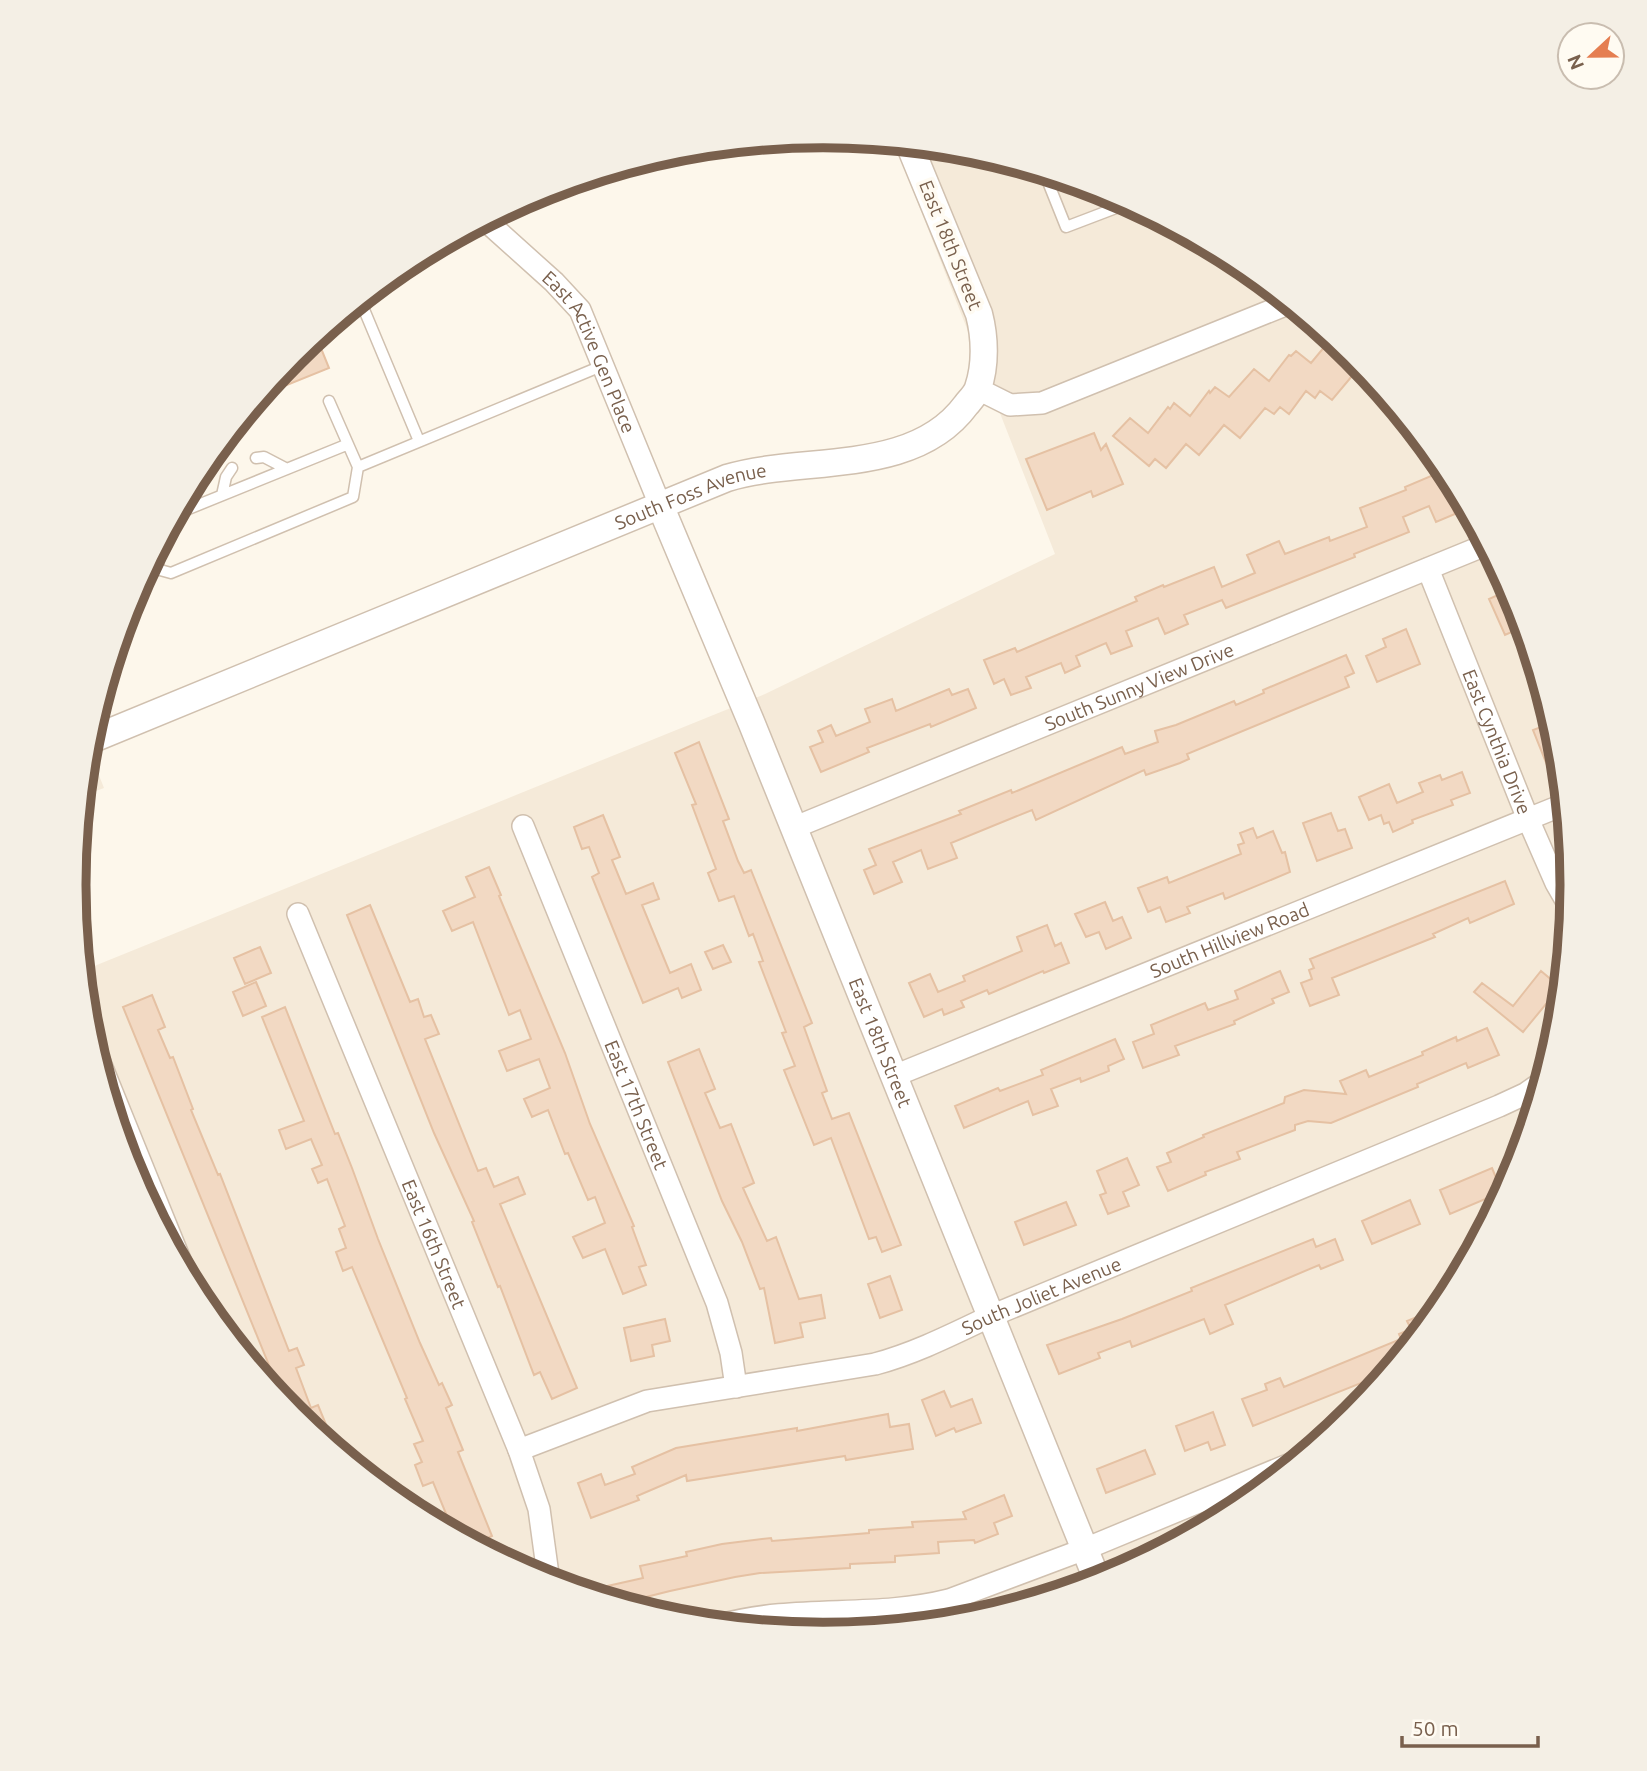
<svg xmlns="http://www.w3.org/2000/svg" width="1647" height="1771" font-family="Ubuntu,sans-serif">
	<style>
		.residential { fill: #f5ead9 }
		.building { fill: #f2d9c3; stroke: #e5c1a3; stroke-width: 2 }
		.lines { fill: none; stroke-linecap: round; stroke-linejoin: round }
		.service-casing { stroke: #d0c0af; stroke-width: 13 }
		.minor-casing { stroke: #d0c0af; stroke-width: 24 }
		.tertiary-casing { stroke: #d0c0af; stroke-width: 29 }
		.service { stroke: #fff; stroke-width: 10 }
		.minor { stroke: #fff; stroke-width: 21 }
		.tertiary { stroke: #fff; stroke-width: 26 }
		.labels { text-anchor: middle; stroke-width: 7; stroke-linejoin: round; paint-order: stroke }
		.street-label { font-size: 19px; fill: #79604d; stroke: #fffbf2 }
		.rim { fill: none; stroke: #79604d; stroke-width: 9 }
	</style>
	<rect width="100%" height="100%" fill="#fdf7eb"/>
	<path class="residential" d="M894,142L970,150L1111,193L1241,262L1354,355L1447,469L1517,599L1559,740L1573,886L1559,1032L1516,1173L1447,1303L1354,1416L1240,1509L1110,1579L969,1621L823,1635L677,1621L536,1578L406,1509L293,1416L200,1302L130,1172L88,1031L82,971L765,694L1055,554Z
		M87,745L104,788L82,796Z"/>
	<path class="building" d="M316,336L329,368L287,385L281,370L293,355Z
		M1334,339L1354,355L1366,369L1357,380L1352,376L1332,400L1320,391L1315,398L1306,391L1289,414L1280,407L1274,414L1265,408L1240,438L1224,425L1199,455L1186,444L1166,468L1155,459L1149,466L1113,436L1130,418L1148,433L1168,407L1170,409L1174,403L1190,416L1209,391L1210,393L1215,387L1229,397L1254,369L1269,381L1289,355L1291,356L1296,351L1311,363L1330,340L1331,342Z
		M1094,433L1101,450L1106,444L1123,484L1093,497L1091,491L1047,510L1026,459Z
		M1438,473L1455,514L1436,522L1429,506L1403,517L1409,532L1354,554L1355,557L1226,608L1222,600L1184,615L1188,624L1165,634L1158,618L1126,631L1132,646L1111,654L1106,643L1076,656L1080,666L1065,673L1061,663L1026,677L1031,688L1011,695L1004,679L994,684L984,660L1015,648L1017,652L1137,601L1135,597L1163,585L1164,587L1214,567L1222,587L1255,573L1247,555L1279,541L1285,554L1329,537L1330,541L1367,527L1360,508L1406,490L1405,487Z
		M1511,589L1525,626L1505,635L1489,599Z
		M1406,629L1420,664L1377,682L1366,656L1386,647L1383,639Z
		M1346,655L1354,673L1345,677L1349,687L1187,754L1189,759L1180,763L1146,775L1144,770L1036,820L1032,810L951,843L957,858L928,869L921,850L893,862L902,882L874,894L864,870L876,865L869,849L961,814L959,811L1011,790L1012,793L1122,747L1125,754L1158,742L1155,731L1176,725L1234,701L1236,705L1264,693L1263,690Z
		M949,689L952,695L968,689L976,708L931,727L930,724L867,748L869,752L821,772L810,747L823,742L818,731L831,725L836,736L870,722L865,709L892,699L896,711Z
		M1554,722L1559,740L1561,759L1547,765L1533,730Z
		M699,742L729,819L723,821L738,861L744,873L751,870L812,1023L804,1027L827,1091L822,1093L832,1119L849,1113L901,1245L882,1252L876,1237L869,1239L831,1138L814,1145L784,1070L795,1066L782,1033L786,1032L759,962L763,961L753,934L749,936L734,896L719,901L708,873L716,869L692,805L696,804L675,753Z
		M1462,772L1470,793L1451,800L1453,805L1412,820L1413,823L1393,832L1389,822L1384,824L1381,815L1369,820L1359,797L1389,784L1397,803L1423,792L1419,783L1440,775L1442,780Z
		M1331,813L1338,831L1345,829L1352,848L1317,861L1303,823Z
		M603,815L620,857L612,860L626,894L653,883L659,899L642,905L670,973L691,964L701,990L682,998L678,988L643,1003L592,877L599,873L589,847L582,849L574,827Z
		M1253,828L1257,838L1273,831L1282,853L1285,852L1290,872L1225,899L1223,893L1187,907L1190,913L1166,922L1160,907L1148,912L1138,888L1167,877L1169,883L1241,854L1238,845L1244,843L1240,833Z
		M489,867L501,895L499,896L565,1053L590,1124L634,1226L632,1227L646,1265L639,1267L646,1285L623,1294L605,1249L583,1258L573,1237L605,1223L595,1197L588,1200L568,1153L565,1154L548,1110L532,1117L524,1099L550,1088L539,1059L507,1071L499,1051L531,1039L520,1010L509,1015L473,922L452,931L443,911L475,897L466,877Z
		M1505,881L1514,904L1470,923L1468,918L1433,934L1435,937L1332,978L1339,995L1310,1006L1301,983L1312,979L1309,970L1314,968L1310,959Z
		M1105,902L1113,921L1122,917L1131,938L1106,949L1099,932L1086,937L1075,914Z
		M370,905L410,1002L418,999L424,1017L431,1015L439,1034L425,1039L478,1171L486,1168L494,1187L518,1177L525,1194L500,1204L577,1388L552,1399L540,1372L534,1375L500,1286L498,1287L472,1222L474,1221L434,1133L347,915Z
		M1047,925L1055,946L1061,943L1069,963L1044,973L1043,971L989,994L987,990L961,1001L964,1007L944,1015L942,1009L924,1017L909,983L930,974L938,992L965,981L963,976L1022,951L1017,937Z
		M723,945L731,962L713,969L705,952Z
		M260,947L271,973L245,984L234,958Z
		M1280,971L1289,992L1272,999L1274,1003L1234,1021L1235,1024L1175,1046L1179,1055L1143,1068L1133,1042L1154,1034L1151,1025L1205,1003L1208,1010L1238,999L1235,991Z
		M1541,971L1560,987L1523,1032L1474,992L1482,983L1513,1006Z
		M256,982L266,1006L243,1016L233,992Z
		M152,995L165,1027L158,1030L170,1058L173,1057L193,1109L191,1110L218,1175L220,1174L289,1351L297,1348L304,1365L296,1368L311,1408L318,1405L327,1427L313,1432L286,1407L123,1007Z
		M285,1007L335,1134L338,1133L352,1168L378,1239L420,1343L439,1385L442,1383L452,1405L446,1408L463,1450L458,1452L492,1536L483,1540L489,1553L459,1537L451,1520L449,1521L433,1482L423,1486L415,1465L422,1462L414,1444L423,1441L405,1399L407,1398L352,1267L343,1271L336,1252L346,1248L339,1229L345,1226L327,1179L318,1183L312,1169L322,1165L311,1139L286,1149L279,1130L304,1121L262,1017Z
		M1487,1028L1499,1055L1468,1068L1466,1063L1417,1084L1418,1087L1331,1123L1308,1121L1295,1125V1130L1237,1152L1240,1159L1205,1172L1206,1175L1168,1191L1157,1167L1171,1162L1167,1153L1204,1137L1203,1135L1284,1103L1285,1097L1304,1090L1346,1094L1340,1081L1366,1070L1369,1077L1423,1055L1422,1052L1456,1037L1457,1041Z
		M1115,1039L1124,1059L1108,1066L1109,1071L1081,1082L1080,1078L1051,1089L1058,1106L1033,1115L1028,1101L964,1128L955,1106L998,1088L1000,1091L1043,1075L1041,1070Z
		M699,1049L715,1089L705,1093L720,1128L731,1124L754,1183L743,1188L767,1241L776,1237L799,1299L821,1295L825,1318L800,1323L803,1337L775,1343L764,1288L760,1289L742,1242L722,1201L668,1062Z
		M1127,1158L1139,1185L1123,1192L1129,1206L1108,1214L1100,1195L1106,1193L1097,1171Z
		M1492,1168L1502,1192L1450,1214L1440,1190Z
		M1410,1200L1420,1224L1372,1244L1362,1221Z
		M1066,1202L1076,1225L1024,1245L1015,1222Z
		M1313,1239L1316,1247L1335,1239L1343,1260L1321,1269L1319,1265L1225,1305L1233,1324L1210,1334L1204,1319L1132,1347L1130,1341L1098,1353L1100,1358L1059,1374L1047,1345L1122,1319L1192,1291L1191,1288Z
		M890,1276L902,1310L880,1318L868,1284Z
		M1444,1306L1389,1372L1253,1426L1242,1399L1267,1390L1265,1384L1280,1378L1284,1387L1401,1339L1399,1334L1411,1329L1407,1321Z
		M665,1319L670,1341L652,1345L654,1356L631,1361L624,1328Z
		M944,1391L951,1407L972,1399L981,1423L956,1432L954,1428L936,1436L922,1400Z
		M1213,1412L1225,1445L1211,1450L1208,1442L1185,1451L1176,1426Z
		M888,1414L890,1427L909,1424L913,1449L846,1460L845,1456L687,1481L686,1475L637,1496L639,1500L591,1518L578,1483L601,1474L605,1485L635,1474L632,1467L676,1448L797,1428V1431Z
		M1145,1450L1155,1474L1106,1493L1097,1469Z
		M1004,1495L1012,1516L994,1523L998,1534L975,1543L974,1540L938,1542L939,1553L895,1556V1562L850,1564V1568L760,1573L735,1577L670,1591L638,1599L639,1602L625,1605L581,1592L643,1578L640,1566L687,1556L686,1552L722,1544L771,1538L772,1541L869,1533V1530L913,1527L912,1522L966,1519L963,1512Z"/>
	<g class="lines">
		<defs>
			<path id="service" d="M1044,172L1066,227L1129,203
				M360,300L419,441
				M329,401L358,467L604,365
				M256,458L264,457L287,469
				M222,495L226,477L232,468
				M176,514L346,445
				M154,555L160,570L171,573L353,497L358,467"/>
			<g id="minor">
				<path id="s1" d="M485,220L554,282L580,310L660,505"/>
				<path d="M978,389L1010,405L1042,403L1290,303"/>
				<path id="s2" d="M1428,569L1528,819L1556,883L1571,909"/>
				<path id="s3" d="M523,826L717,1303L731,1353L736,1387"/>
				<path id="s4" d="M793,828L1488,544"/>
				<path id="s5" d="M298,914L519,1450L539,1509L549,1582"/>
				<path d="M88,1033L187,1277"/>
				<path id="s6" d="M894,1076L1565,804"/>
				<path id="s7" d="M519,1450L647,1401L875,1364C916,1353 953,1334 991,1316L1499,1106L1525,1094L1545,1080"/>
				<path d="M721,1625C796,1604 874,1619 949,1600L1085,1549L1300,1460"/>
			</g>
			<g id="tertiary">
				<path id="s8" d="M660,505L752,724L1098,1582"/>
				<path id="s9" d="M88,741L727,478C803,455 913,477 966,405C970,400 976,394 978,388C986,365 985,337 979,314L909,144"/>
			</g>
		</defs>
		<use href="#service" class="service-casing"/>
		<use href="#minor" class="minor-casing"/>
		<use href="#tertiary" class="tertiary-casing"/>
		<use href="#service" class="service"/>
		<use href="#minor" class="minor"/>
		<use href="#tertiary" class="tertiary"/>
	</g>
	<g class="labels">
		<g class="street-label">
			<text transform="translate(951 245) rotate(68)" y="7">East 18th Street</text>
			<text dy="7" stroke="none"><textPath href="#s1" startOffset="172">East Active Gen Place</textPath></text>
			<text dy="7" stroke="none"><textPath href="#s9" startOffset="651">South Foss Avenue</textPath></text>
			<text dy="7" stroke="none"><textPath href="#s4" startOffset="374">South Sunny View Drive</textPath></text>
			<text dy="7" stroke="none"><textPath href="#s2" startOffset="186">East Cynthia Drive</textPath></text>
			<text dy="7" stroke="none"><textPath href="#s6" startOffset="362">South Hillview Road</textPath></text>
			<text dy="7" stroke="none"><textPath href="#s8" startOffset="581">East 18th Street</textPath></text>
			<text dy="7" stroke="none"><textPath href="#s3" startOffset="301">East 17th Street</textPath></text>
			<text dy="7" stroke="none"><textPath href="#s5" startOffset="357">East 16th Street</textPath></text>
			<text dy="7" stroke="none"><textPath href="#s7" startOffset="548">South Joliet Avenue</textPath></text>
		</g>
	</g>
	<path d="M0 0H1647V1771H0ZM86 885a737 737 0 1 1 1474 0a737 737 0 1 1-1474 0Z" fill="#f4efe5" fill-rule="evenodd"/>
	<path class="rim" d="M86 885a737 737 0 1 1 1474 0a737 737 0 1 1-1474 0Z"/>
	<g transform="translate(1591 56) rotate(248)"><circle r="33" fill="#fffbf2" stroke="#c9bdb0" stroke-width="2"/>
	<path d="M0-5L12 26L0 18L-12 26Z" fill="#e57e51"/>
	<text y="-10" font-size="19" font-weight="bold" text-anchor="middle" fill="#79604d">N</text>
	</g>
	<path d="M1402 1736v10h136v-10" fill="none" stroke="#79604d" stroke-width="3.5"/>
	<text x="1412" y="1736" font-size="21" fill="#79604d" stroke="#fffbf2" stroke-width="5" paint-order="stroke">50 m</text>
</svg>
